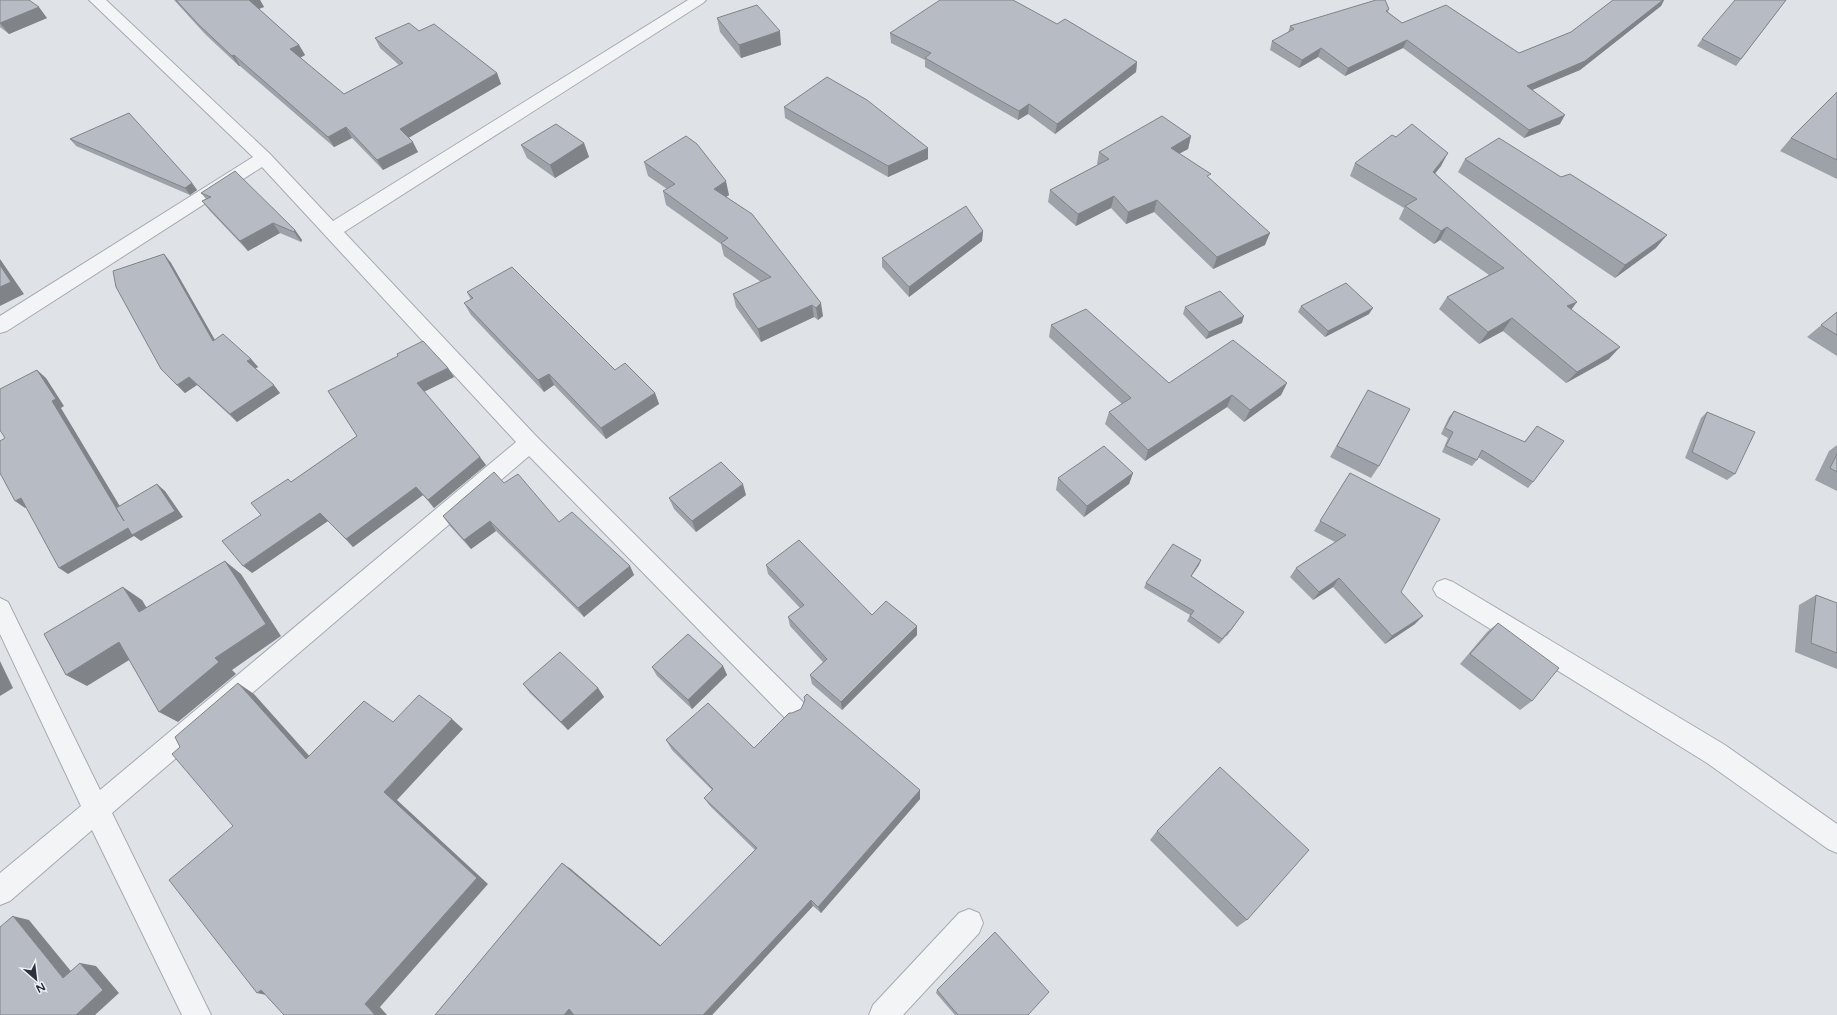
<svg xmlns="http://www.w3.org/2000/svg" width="1837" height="1015" font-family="'Varela Round',sans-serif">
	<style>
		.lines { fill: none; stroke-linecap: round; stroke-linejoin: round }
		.street-casing { stroke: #a5aab2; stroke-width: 2 }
		.street { fill: #f2f4f6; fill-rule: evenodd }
		.wall { fill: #9da2a9 }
		.shaded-wall { fill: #808489 }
		.building { fill: #b7bcc4; stroke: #808489 }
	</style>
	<rect width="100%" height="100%" fill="#dfe3e8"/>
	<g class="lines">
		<defs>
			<path id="street" d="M89,0H106L270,154L333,221L688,0H706L703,3L344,232L537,437L803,702L806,710L803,718L794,722L785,718L529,456L112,813L211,1015H182L92,830L10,901L0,905V873L81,806L0,634V598L8,602L100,790L516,442L262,167L7,331L0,333V316L253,157Z
				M1445,579L1453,582L1725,745L1837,824V853L1828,849L1707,763L1437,596L1433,589L1437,582Z
				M969,909L979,913L983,923L979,933L903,1015H869L873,1005L959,913Z"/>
		</defs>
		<use href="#street" class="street-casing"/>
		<use href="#street" class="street"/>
	</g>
	<path class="wall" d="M0,0L47,18L9,34L0,27Z
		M174,0H260L264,7L259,9L299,45L305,55L300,58L344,94L399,65L380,48L375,38L419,31L497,73L501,84L408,138L418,152L383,170L352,138L334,147L240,66H239L205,34Z
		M1613,0H1664L1661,6L1580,70L1532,90L1560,124L1524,138L1403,48L1345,76L1318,57L1299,68L1270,50L1272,41L1288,33L1290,26L1389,9L1388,12L1402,23L1519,53L1571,32Z
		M1786,0L1736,66L1697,46L1702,39Z
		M717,18L781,45L741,58L720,32Z
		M1057,24L1137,62L1136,72L1055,134L1028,114L1018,120L925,67V60L891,43L890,33Z
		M1837,92V179L1780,151L1791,138Z
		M784,107L928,159L888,177L785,118Z
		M1191,136L1188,149L1179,154L1209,178L1265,245L1213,269L1154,212L1126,224L1111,208L1076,226L1048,202L1050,190L1098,165L1097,164L1099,152Z
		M70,139L192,183L197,190L190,195L76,146Z
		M584,143L589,157L555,178L527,158L521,145Z
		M1465,159L1656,248L1615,278L1458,172Z
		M644,162L729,195L726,197L752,214L823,316L818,320L814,317L761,342L736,307L733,294L761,282L724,256L721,244L666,205L663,191L667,189L648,176Z
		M1355,163L1441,166L1435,173L1571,309L1609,359L1566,383L1503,331L1479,344L1439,309L1447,297L1489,275L1440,240L1434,244L1399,219L1404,208L1350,176Z
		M201,193L295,230L302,240L301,242L280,233L248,251L210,211L202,201L206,199Z
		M983,231L982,241L909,297L882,267V258Z
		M164,254L171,263L215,340L251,359L258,367L255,369L280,393L237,422L197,385L185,393L161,369Z
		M467,292L615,370L655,393L659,404L606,439L554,385L544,392L471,315L464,303L471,300Z
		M1301,306L1369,314L1325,337L1298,312Z
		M1185,307L1242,323L1206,339L1183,314Z
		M1837,312V356L1807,337Z
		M1051,325L1169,383H1287L1281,395L1244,422L1227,407L1145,461L1105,424L1109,412L1122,404L1049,337Z
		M448,368L454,377L424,392L486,465L434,508L423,495L353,547L328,521L252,573L261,515L291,482L357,436Z
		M1361,402L1379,466L1371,478L1330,457Z
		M1454,411L1524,442L1537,426L1533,482L1528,488L1478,457L1477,460L1472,466L1442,452L1448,438L1441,434L1449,417Z
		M1707,412L1735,474L1727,480L1685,458L1701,418Z
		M1837,445V491L1815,480L1829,451Z
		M1133,473L1129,484L1084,517L1056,490L1058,478Z
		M1350,473L1401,592L1415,624L1385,644L1333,587L1313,600L1290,577L1296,568L1335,542L1314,531Z
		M504,483L559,522L630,566L634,575L584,617L496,531L471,549L450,526L443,516Z
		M746,495L696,532L674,509L669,498Z
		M766,565L872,615L917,635L842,710L812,684L810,675L823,662L790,626L788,617L800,608L768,574Z
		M1199,565L1191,576L1244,612L1227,636H1226L1219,644L1187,621L1190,615L1144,588L1146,583Z
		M1816,595L1837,603V669L1795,652L1799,605Z
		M1498,623L1532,701L1520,710L1460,664L1487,632Z
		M723,666L727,675L692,709L657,676L652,667Z
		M523,684L598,688L604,697L568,730L530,693Z
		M666,740L754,748L920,799L821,913L813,906L712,1015H435L562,863L661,946L755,850L710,806L704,798L712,790L672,750Z
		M1157,831L1247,920L1237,927L1150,840Z
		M937,990L1028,1015H955L936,993Z"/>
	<path class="shaded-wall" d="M249,0H260L264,7L255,10Z
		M1663,0H1664L1661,6L1580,70L1522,94L1527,86Z
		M39,7L47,18L9,34L0,23Z
		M780,31L781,45L741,58L739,45Z
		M1407,40L1403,48L1345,76L1348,68Z
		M299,45L305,55L296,60L290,49Z
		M1321,48L1318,57L1299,68L1302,60Z
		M234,55L240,66H239L232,56Z
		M1137,62L1136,72L1055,134L1057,124Z
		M497,73L501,84L405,140L400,129Z
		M1029,104L1028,114L1018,120L1019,111Z
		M1565,115L1560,124L1524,138L1529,130Z
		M346,127L352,138L334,147L328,137Z
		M1191,136L1188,149L1167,160L1171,148Z
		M413,142L418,152L383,170L377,160Z
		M584,143L589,157L555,178L550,165Z
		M928,148V159L888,177V166Z
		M1448,153L1441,166L1426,185L1433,172Z
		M726,181L729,195L717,203L714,189Z
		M192,183L197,190L190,195L185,188Z
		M1114,196L1111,208L1076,226L1078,214Z
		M1157,200L1154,212L1126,224L1128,212Z
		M273,223L280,233L248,251L240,241Z
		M1447,227L1440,240L1434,244L1441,231Z
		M295,230L302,240L301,242L294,232Z
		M983,231L982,241L909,297V287Z
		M1270,233L1265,245L1213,269L1217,257Z
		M1667,235L1656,248L1615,278L1625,265Z
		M164,254L171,263L220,349L213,341Z
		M0,259L24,294L0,306Z
		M1577,302L1568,314L1567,306Z
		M821,303L823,316L818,320L816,308Z
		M812,305L814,317L761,342L758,329Z
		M1373,308L1369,314L1325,337L1328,331Z
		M1244,316L1242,323L1206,339L1209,332Z
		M1512,318L1503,331L1479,344L1488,332Z
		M1620,347L1609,359L1566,383L1577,372Z
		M251,359L258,367L254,369L247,361Z
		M448,368L454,377L423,392L417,383Z
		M37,370L46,378L64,406L61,408L133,528L124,521L52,401Z
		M549,374L554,385L544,392L538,380Z
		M189,377L197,385L185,393L177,385Z
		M1287,383L1281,395L1244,422L1250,410Z
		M274,385L280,393L237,422L230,414Z
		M655,393L659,404L606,439L601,428Z
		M1232,395L1227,407L1145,461L1148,450Z
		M480,457L486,465L434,508L428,500Z
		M1133,473L1129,484L1084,517L1087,506Z
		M157,484L165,491L183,517L141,541L134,536L68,574L59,568Z
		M743,484L746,495L696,532L692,521Z
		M416,487L423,495L353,547L346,539Z
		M21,498L30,505L25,508L15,501Z
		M320,513L328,521L252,573L243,566Z
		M490,521L496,531L471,549L464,540Z
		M1201,560L1199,565L1188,581L1191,576Z
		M225,561L241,574L281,636L232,670L236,674L178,722L159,712L215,658Z
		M630,566L634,575L584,617L578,608Z
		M1339,578L1333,587L1313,600L1319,592Z
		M123,587L142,600L157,625L139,612Z
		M1423,616L1415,624L1385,644L1392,636Z
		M917,626V635L842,710L841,702Z
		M119,642L139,654L87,686L66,675Z
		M0,661L13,688L0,696Z
		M723,666L727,675L692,709L688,700Z
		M238,683L254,694L321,769L306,759Z
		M598,688L604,697L568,730L561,722Z
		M452,719L463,729L397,800L488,884L380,1007L387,1015H375L365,1004L384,792Z
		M920,790V799L821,913L818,907Z
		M562,863L571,869L667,951L660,946Z
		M811,900L813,906L712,1015H703Z
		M13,916L29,920L79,981L63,978Z
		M80,963L96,966L119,993L95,1015H76Z
		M261,990L275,997L257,993Z
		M569,1009L576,1015H564Z"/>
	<path class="building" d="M0,0H29L39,7L0,23Z
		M176,0H249L299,45L290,49L344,94L403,63L375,38L409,23L419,31L434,24L497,73L400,129L413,142L377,160L346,127L328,137L234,55L232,56L198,24Z
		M940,0H1013L1057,24L1065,19L1137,62L1057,124L1029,104L1019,111L925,58L931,53L890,33Z
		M1376,0H1385L1389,9L1386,11L1402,23L1446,5L1519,53L1571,32L1613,0H1663L1585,61L1527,86L1565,115L1529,130L1407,40L1348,68L1321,48L1302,60L1272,41L1294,29L1290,26Z
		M1735,0H1786L1741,59L1702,39Z
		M757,5L780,31L739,45L717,18Z
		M827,77L867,100L928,148L888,166L784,107Z
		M1837,92V160L1791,138Z
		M129,113L192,183L185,188L70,139Z
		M1162,116L1191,136L1171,148L1211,174L1207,176L1270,233L1217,257L1157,200L1128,212L1114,196L1078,214L1050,190L1109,159L1099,152Z
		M556,124L584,143L550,165L521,145Z
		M1412,124L1448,153L1433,172L1577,302L1567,306L1620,347L1577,372L1512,318L1488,332L1447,297L1504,268L1447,227L1441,231L1405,206L1417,199L1355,163L1392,135L1396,137Z
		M686,136L697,144L726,181L714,189L752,214L821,303L816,308L812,305L758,329L733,294L771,277L721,243L728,238L663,191L675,184L644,162Z
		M1499,138L1561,177L1570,174L1667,235L1625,265L1465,159Z
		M235,171L295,230L294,232L273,223L240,241L202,201L211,197L201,193Z
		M966,206L983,231L909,287L882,258Z
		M164,254L213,341L223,334L251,359L247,361L274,385L230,414L189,377L177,385L161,369L116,287L113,271Z
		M0,265L11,282L0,287Z
		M512,267L615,370L625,363L655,393L601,428L549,374L538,380L464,303L473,298L467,292Z
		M1346,283L1373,308L1328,331L1301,306Z
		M1220,291L1244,316L1209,332L1185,307Z
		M1086,309L1169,383L1233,340L1287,383L1250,410L1232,395L1148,450L1109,412L1131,398L1051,325Z
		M1837,312V335L1821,325Z
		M423,341L448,368L417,383L480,457L428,500L416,487L346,539L320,513L243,566L222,541L261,515L251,503L288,479L291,482L357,436L328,391L398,356L397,354Z
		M37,370L56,399L52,401L124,521L116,508L157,484L175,511L132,535L128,528L59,568L21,498L15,501L0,473V441L5,438L0,430V389Z
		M1368,390L1410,409L1379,466L1337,446Z
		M1454,411L1525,442L1537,426L1564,441L1533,482L1482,450L1477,460L1446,446L1453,432L1445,428Z
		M1707,412L1755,432L1735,474L1692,452Z
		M1104,446L1133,473L1087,506L1058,478Z
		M1837,454V472L1830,468Z
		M721,462L743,484L692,521L669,498Z
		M494,472L504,483L518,474L559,522L572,512L630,566L578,608L490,521L464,540L443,516Z
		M1350,473L1440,519L1401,592L1423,616L1392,636L1339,578L1319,592L1296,568L1346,535L1320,521Z
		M799,540L872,615L886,601L917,626L841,702L810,675L827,659L788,617L804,605L766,565Z
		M1173,544L1201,560L1191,576L1244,612L1230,631H1229L1222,639L1190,616L1194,611L1146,583Z
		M225,561L266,624L215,658L219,662L159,712L119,642L66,675L44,634L123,587L139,612Z
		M1816,595L1837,603V653L1811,643Z
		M1498,623L1559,668L1532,701L1470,654Z
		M688,634L723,666L688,700L652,667Z
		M560,652L598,688L561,722L523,684Z
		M238,683L306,759L364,701L393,722L419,695L452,719L384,792L477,878L365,1004L375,1015H284L261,990L257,993L169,880L233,826L172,754L180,747L175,737Z
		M807,694L920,790L818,907L811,900L703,1015H574L569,1009L564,1015H435L562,863L660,946L757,848L704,798L713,789L666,740L708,703L754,748L789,713H792L801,709L805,700L804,697Z
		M1220,767L1309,850L1247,920L1157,831Z
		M13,916L63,978L80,963L103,990L76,1015H0V927Z
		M995,932L1049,992L1028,1015H958L937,990Z"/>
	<g transform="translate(36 979) rotate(152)" stroke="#eff2f6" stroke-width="3" paint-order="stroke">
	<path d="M0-3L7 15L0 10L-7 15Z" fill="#29323e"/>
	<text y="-6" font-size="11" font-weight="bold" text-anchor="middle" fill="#29323e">N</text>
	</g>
</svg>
